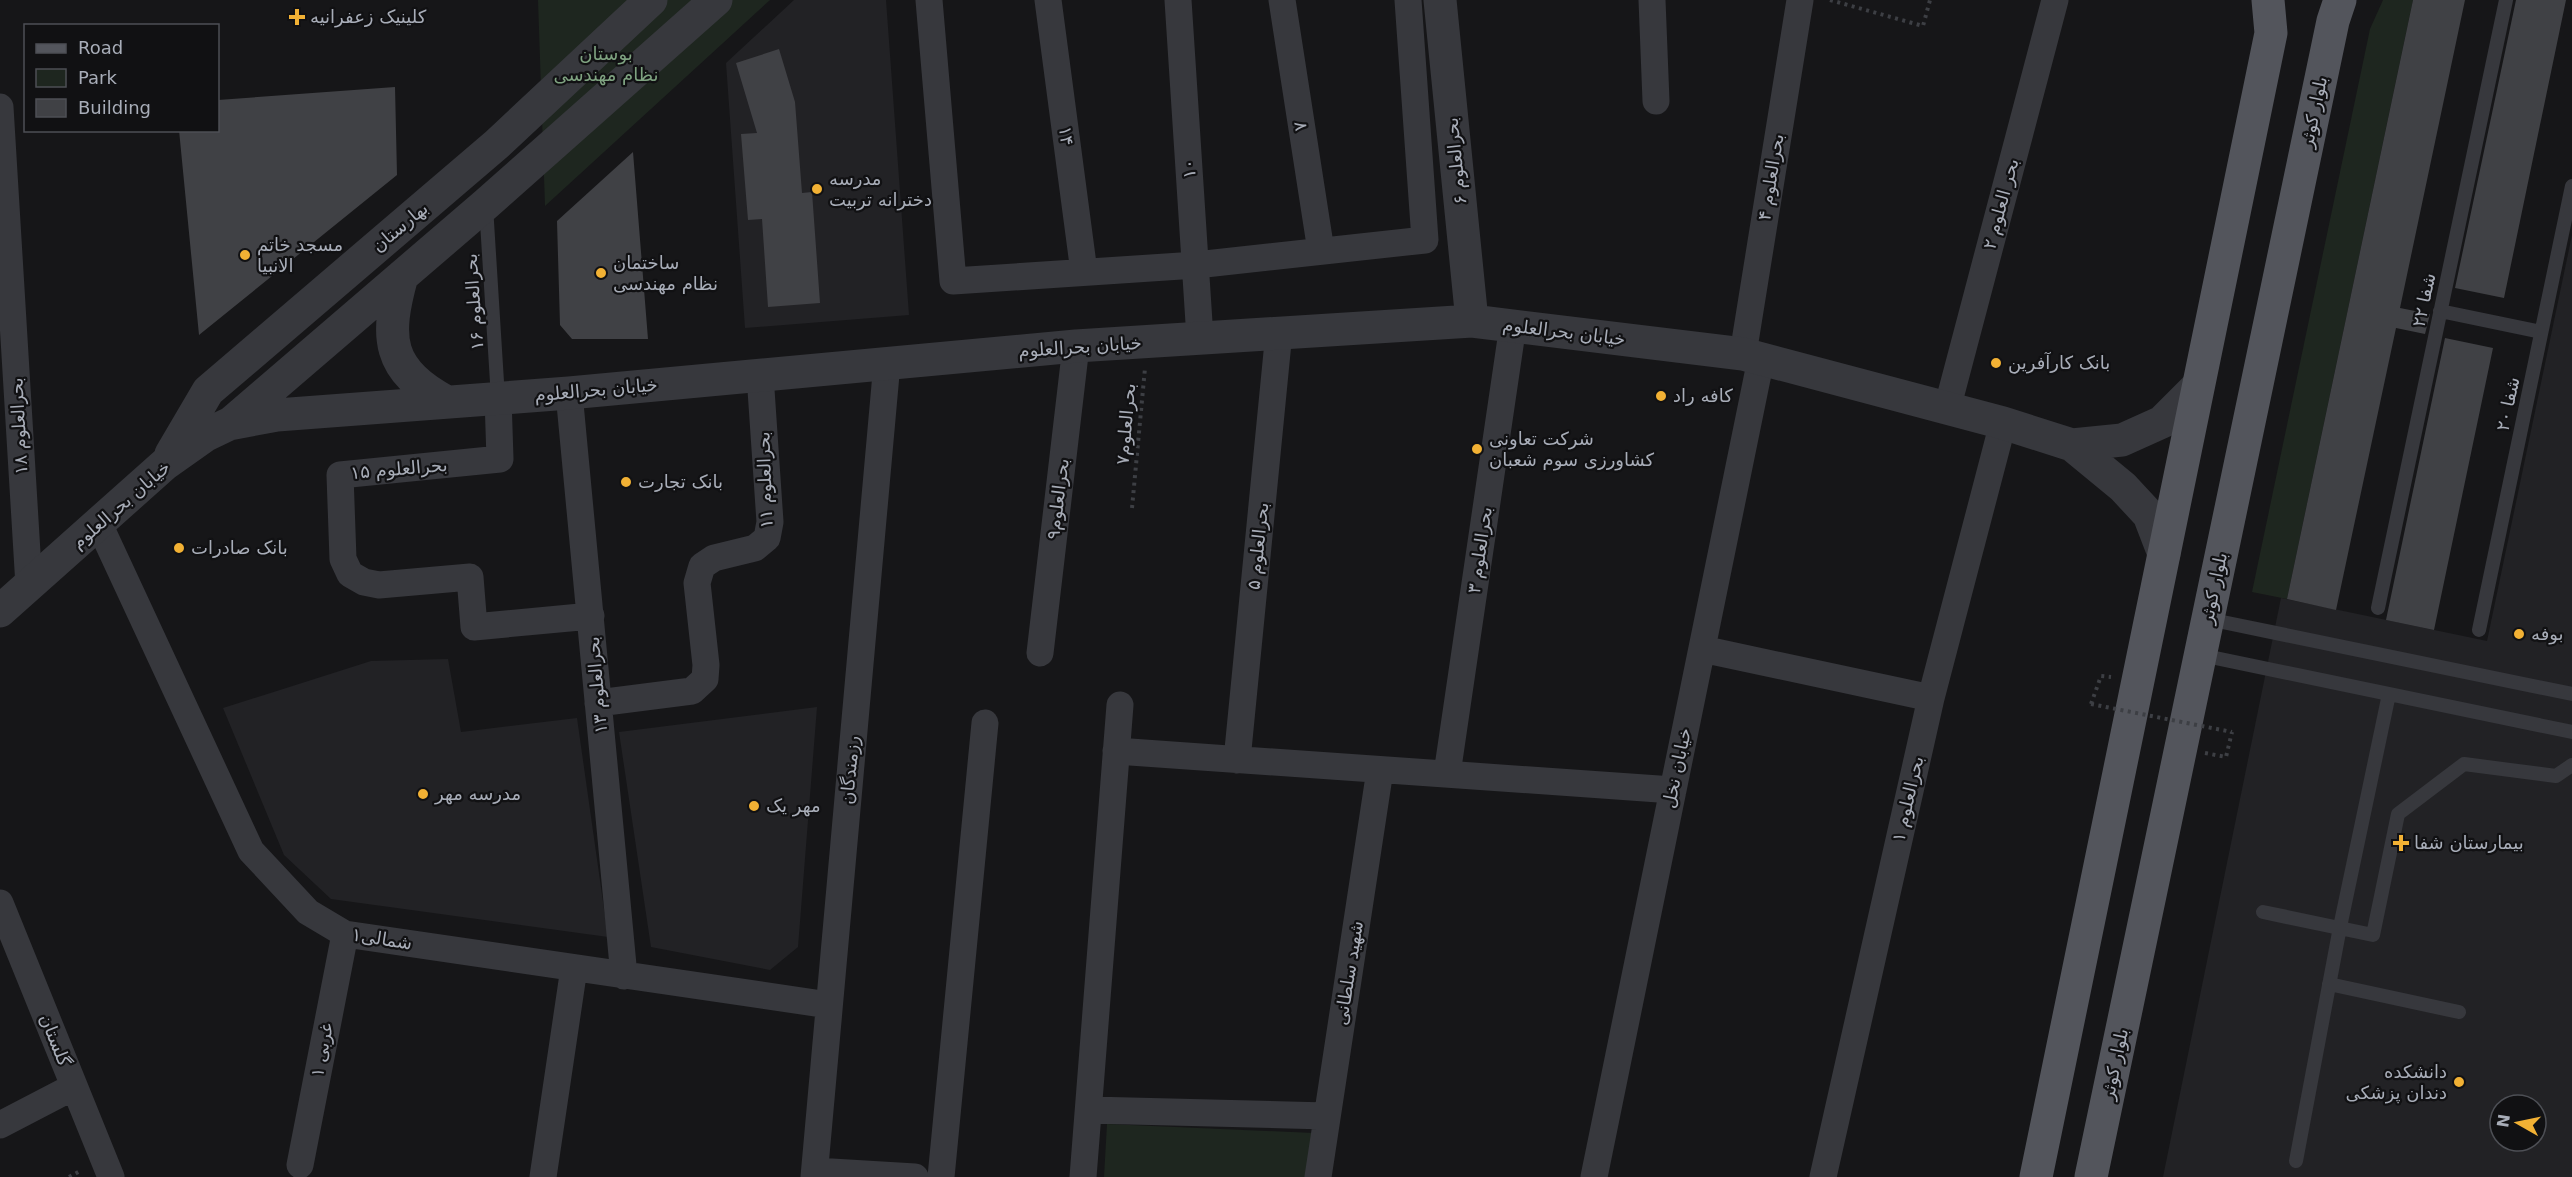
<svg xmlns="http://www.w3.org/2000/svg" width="2572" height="1177" font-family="'DejaVu Sans',Vazirmatn,sans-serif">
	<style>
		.built { fill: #222225; fill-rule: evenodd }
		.green { fill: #1e261f }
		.building { fill: #404145 }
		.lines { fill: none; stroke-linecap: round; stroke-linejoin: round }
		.path { stroke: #3d3f44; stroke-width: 4; stroke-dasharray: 3 4.5; stroke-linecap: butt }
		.service { stroke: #37383d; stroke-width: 14 }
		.minor { stroke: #37383d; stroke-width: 27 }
		.tertiary { stroke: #37383d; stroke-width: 33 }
		.primary { stroke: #53555c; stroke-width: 33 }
		.path-bridge { stroke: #3d3f44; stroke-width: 4; stroke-dasharray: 3 4.5; stroke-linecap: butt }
		.poi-dot { fill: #f2b134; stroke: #111113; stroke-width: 2 }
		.labels { text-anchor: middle; stroke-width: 4.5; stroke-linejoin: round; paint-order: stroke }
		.poi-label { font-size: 18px; fill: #a8adb8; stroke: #111113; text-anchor: start }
		.park-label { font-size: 18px; fill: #7fa381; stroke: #111113 }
		.street-label { font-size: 18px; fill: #a8adb8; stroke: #111113 }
	</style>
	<rect width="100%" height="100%" fill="#161618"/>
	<path class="built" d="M794,0H886L909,315L745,328L726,63Z
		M2572,235V1177H2163L2281,598L2487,641ZM2500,1105H2536V1141H2500Z
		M448,659L461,732L577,718L608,937L331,899L284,855L223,708L371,661Z
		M817,707L798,947L770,970L651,947L619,732Z"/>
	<path class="green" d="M538,0H770L545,206Z
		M2383,0H2413L2287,599L2252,592L2370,29Z
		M1107,1124L1313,1133L1306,1177H1104Z"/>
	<path class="building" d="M2413,0H2465L2400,308L2430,314L2425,334L2396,328L2336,610L2287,599Z
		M2516,0H2566L2504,298L2455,288Z
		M779,49L795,102L802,193L812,192L820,303L768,307L762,219L748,220L741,134L757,133L736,63Z
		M395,87L397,175L199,335L179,130H218V100Z
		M633,152L648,339H572L560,325L557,221Z
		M2445,338L2493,348L2434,630L2386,620Z"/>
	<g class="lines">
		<path class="path" d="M1830,0L1923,26L1930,0
			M1132,508L1145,368
			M2091,704L2101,676L2111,677
			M2205,753L2226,757L2232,732
			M69,1177L82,1170"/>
		<path class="service" d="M486,206L498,398
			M2440,311L2541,332
			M2378,608L2506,0
			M2208,619L2572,694
			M2479,630L2572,186
			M2201,655L2572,732
			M2263,912L2373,935L2398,814L2464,764L2556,776L2572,765
			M2329,984L2459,1012
			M2296,1161L2340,927L2389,694"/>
		<path class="minor" d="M929,0L953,281L1196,265L1425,240L1408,0
			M1048,0L1084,272
			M1178,0L1200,338
			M1282,0L1321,251
			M1652,0L1656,101
			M0,107L29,586
			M1743,354L1800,0
			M569,393L624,976
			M498,398L500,459L340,475L343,559L350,574L364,582L379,585L470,577L474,627L591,616
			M1947,409L2055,0
			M99,524L251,851L308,912L345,934L829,1005
			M1702,649L1931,698
			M1040,653L1076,346
			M598,703L692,691L705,679L706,665L697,583L702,566L714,558L755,548L767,538L770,522L760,375
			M1116,751L1673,790
			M1237,760L1279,332
			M1447,774L1513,325
			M0,903L111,1177
			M1090,1110L1327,1116
			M0,1125L73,1087
			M300,1165L345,934
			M815,1171L915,1177
			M543,1177L574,968
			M814,1177L887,363
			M941,1177L985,723
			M1083,1177L1120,705
			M1318,1177L1380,770
			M1594,1177L1761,359
			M1823,1177L1931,698L2003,423"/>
		<path class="tertiary" d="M1440,0L1472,321
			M402,276C385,337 386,370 447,402
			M231,423L486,204L716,0
			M2072,445L2123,487L2149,515L2164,554
			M171,454L208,391L497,144L651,0
			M0,611L165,464L206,435L229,424L277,415L569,393L1076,346L1472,321L1743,354L2003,423L2072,445L2122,440L2162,422L2197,387"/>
		<path class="primary" d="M2036,1177L2271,33L2268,0
			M2091,1177L2333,21L2340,0"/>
		<path class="path-bridge" d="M2091,704L2232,732"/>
	</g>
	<g class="poi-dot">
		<path d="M294 8h6v6h6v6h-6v6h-6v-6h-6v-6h6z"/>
		<circle cx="817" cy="189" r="6"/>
		<circle cx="245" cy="255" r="6"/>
		<circle cx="601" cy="273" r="6"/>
		<circle cx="1996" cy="363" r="6"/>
		<circle cx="1661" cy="396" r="6"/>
		<circle cx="1477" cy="449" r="6"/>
		<circle cx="626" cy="482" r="6"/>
		<circle cx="179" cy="548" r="6"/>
		<circle cx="2519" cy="634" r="6"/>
		<circle cx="423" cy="794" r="6"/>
		<circle cx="754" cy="806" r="6"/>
		<path d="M2398 834h6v6h6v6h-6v6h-6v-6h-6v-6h6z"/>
		<circle cx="2459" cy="1082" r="6"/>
	</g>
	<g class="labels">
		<g class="poi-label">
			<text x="310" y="23">کلینیک زعفرانیه</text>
			<text x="829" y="185">مدرسه<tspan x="829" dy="21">دخترانه تربیت</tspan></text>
			<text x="257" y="251">مسجد خاتم<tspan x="257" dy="21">الانبیا</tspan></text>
			<text x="613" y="269">ساختمان<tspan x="613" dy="21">نظام مهندسی</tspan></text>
			<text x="2008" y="369">بانک کارآفرین</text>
			<text x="1673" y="402">کافه راد</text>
			<text x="1489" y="445">شرکت تعاونی<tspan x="1489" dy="21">کشاورزی سوم شعبان</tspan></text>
			<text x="638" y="488">بانک تجارت</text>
			<text x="191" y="554">بانک صادرات</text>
			<text x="2531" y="640">بوفه</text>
			<text x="435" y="800">مدرسه مهر</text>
			<text x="766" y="812">مهر یک</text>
			<text x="2414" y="849">بیمارستان شفا</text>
			<text x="2447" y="1078" text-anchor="end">دانشکده<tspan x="2447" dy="21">دندان پزشکی</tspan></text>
		</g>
		<g class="park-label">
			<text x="606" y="60">بوستان<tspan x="606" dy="21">نظام مهندسی</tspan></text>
		</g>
		<g class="street-label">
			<text transform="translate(2314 112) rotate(-78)" y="6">بلوار کوثر</text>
			<text transform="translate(1301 126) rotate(81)" y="6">۸</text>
			<text transform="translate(1066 136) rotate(82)" y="6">۱۴</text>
			<text transform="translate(1456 161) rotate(-96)" y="6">بحرالعلوم ۶</text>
			<text transform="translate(1189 169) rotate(-94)" y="6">۱۰</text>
			<text transform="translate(1771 177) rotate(-81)" y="6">بحرالعلوم ۴</text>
			<text transform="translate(2001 204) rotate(-75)" y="6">بحر العلوم ۲</text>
			<text transform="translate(400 227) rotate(-40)" y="6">بهارستان</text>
			<text transform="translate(2424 300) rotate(-78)" y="6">شفا ۲۲</text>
			<text transform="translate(474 302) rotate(-94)" y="6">بحرالعلوم ۱۶</text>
			<text transform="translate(1564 332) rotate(7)" y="6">خیابان بحرالعلوم</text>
			<text transform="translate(1080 347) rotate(-4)" y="6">خیابان بحرالعلوم</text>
			<text transform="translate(596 390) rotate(-5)" y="6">خیابان بحرالعلوم</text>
			<text transform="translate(2508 404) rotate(-78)" y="6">شفا ۲۰</text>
			<text transform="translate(1126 424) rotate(-85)" y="6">بحرالعلوم۷</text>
			<text transform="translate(19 426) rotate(-93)" y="6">بحرالعلوم ۱۸</text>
			<text transform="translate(399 469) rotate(-5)" y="6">بحرالعلوم ۱۵</text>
			<text transform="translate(765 480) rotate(-92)" y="6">بحرالعلوم ۱۱</text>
			<text transform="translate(1058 499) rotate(-83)" y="6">بحرالعلوم۹</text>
			<text transform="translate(121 505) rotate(-41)" y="6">خیابان بحرالعلوم</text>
			<text transform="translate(1258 546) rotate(-84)" y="6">بحرالعلوم ۵</text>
			<text transform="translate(1480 550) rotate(-82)" y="6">بحرالعلوم ۳</text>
			<text transform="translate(2214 588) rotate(-78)" y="6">بلوار کوثر</text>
			<text transform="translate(597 685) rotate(-95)" y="6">بحرالعلوم ۱۳</text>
			<text transform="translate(1677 768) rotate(-78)" y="6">خیابان نخل</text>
			<text transform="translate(850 770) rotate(-85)" y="6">رزمندگان</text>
			<text transform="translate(1908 799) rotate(-77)" y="6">بحرالعلوم ۱</text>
			<text transform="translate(382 939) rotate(9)" y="6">شمالی۱</text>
			<text transform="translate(1349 973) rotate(-81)" y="6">شهید سلطانی</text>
			<text transform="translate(55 1040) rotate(68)" y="6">گلستان</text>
			<text transform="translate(322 1050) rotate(-79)" y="6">غربی ۱</text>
			<text transform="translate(2115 1064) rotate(-78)" y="6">بلوار کوثر</text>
		</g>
	</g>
	<rect x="24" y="24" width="195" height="108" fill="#111113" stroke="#4d4f55" stroke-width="1.5"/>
	<rect x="36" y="44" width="30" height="9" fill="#53555c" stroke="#4d4f55" stroke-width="1.5"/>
	<text x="78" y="54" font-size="18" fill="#a8adb8">Road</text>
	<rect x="36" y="69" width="30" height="18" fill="#1e261f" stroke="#4d4f55" stroke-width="1.5"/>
	<text x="78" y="84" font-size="18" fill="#a8adb8">Park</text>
	<rect x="36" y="99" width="30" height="18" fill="#404145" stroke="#4d4f55" stroke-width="1.5"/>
	<text x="78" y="114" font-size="18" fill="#a8adb8">Building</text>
	<g transform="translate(2518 1123) rotate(279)"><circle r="28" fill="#111113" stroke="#4d4f55" stroke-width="1.5"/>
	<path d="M0-4.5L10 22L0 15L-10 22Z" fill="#f2b134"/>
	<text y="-9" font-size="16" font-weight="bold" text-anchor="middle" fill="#a8adb8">N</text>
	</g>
</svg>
